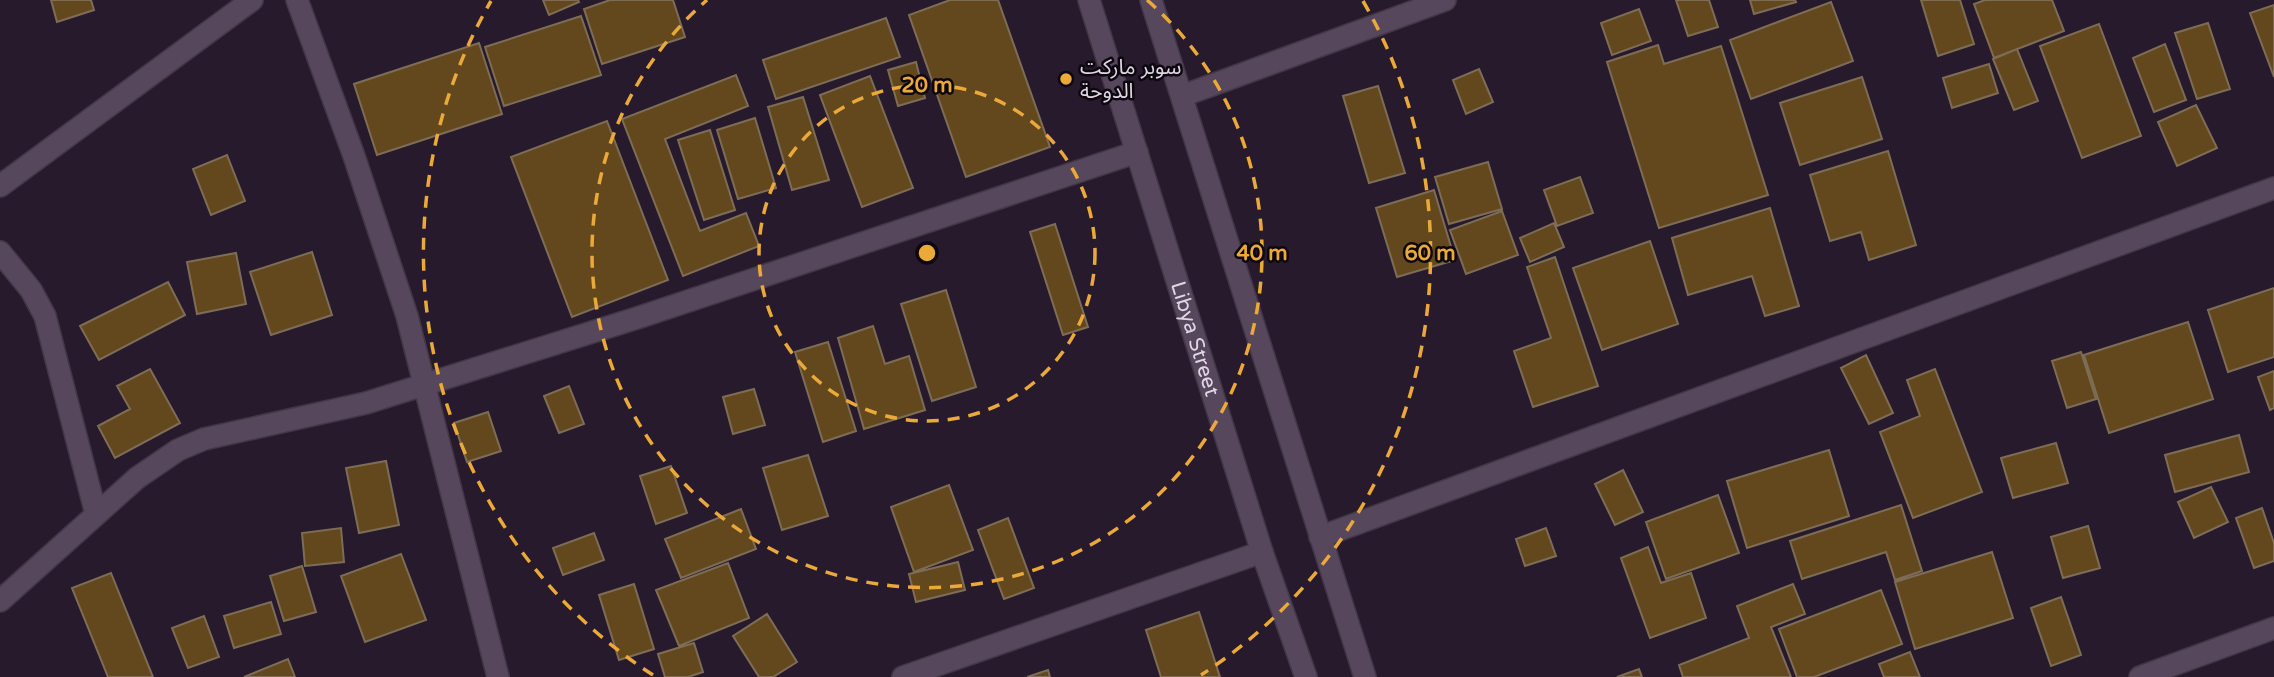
<svg xmlns="http://www.w3.org/2000/svg" width="2274" height="677" font-family="'Varela Round','Noto Sans Arabic',sans-serif">
	<style>
		.building { fill: #64481d; stroke: #7d6d56; stroke-width: 2 }
		.lines { fill: none; stroke-linecap: round; stroke-linejoin: round }
		.street-casing { stroke: #423746; stroke-width: 24 }
		.secondary-casing { stroke: #423746; stroke-width: 24 }
		.street { stroke: #57475d; stroke-width: 21 }
		.secondary { stroke: #57475d; stroke-width: 21 }
		.ring { fill: none; stroke: #eba939; stroke-width: 3.5; stroke-dasharray: 12 9 }
		.poi-dot { fill: #eba939; stroke: #0d070f; stroke-width: 2.5 }
		.labels { text-anchor: middle; stroke-width: 5; stroke-linejoin: round; paint-order: stroke }
		.poi-label { font-size: 21px; fill: #dfd6e3; stroke: #0d070f; text-anchor: start }
		.street-label { font-size: 21px; fill: #dfd6e3; stroke: #0d070f }
		.centre { fill: #eba939; stroke: #0d070f; stroke-width: 3.5 }
		.ring-label { font-size: 21px; text-anchor: middle; font-weight: bold; fill: #eba939; stroke: #0d070f; stroke-width: 5; stroke-linejoin: round; paint-order: stroke }
	</style>
	<rect width="100%" height="100%" fill="#271a2d"/>
	<path class="building" d="M51,0H91L94,10L57,22Z
		M543,0H578L579,2L549,15Z
		M610,0H673L685,37L602,64L584,9Z
		M950,0H998L1050,147L966,177L909,15Z
		M1676,0H1709L1718,27L1688,36Z
		M1750,0H1795L1796,2L1754,14Z
		M1921,0H1960L1974,44L1938,56Z
		M1985,0H2052L2064,31L1994,58L1974,4Z
		M1831,2L1853,61L1751,99L1730,40Z
		M2274,5V77L2250,13Z
		M1639,9L1651,41L1612,55L1601,23Z
		M581,16L601,75L504,106L485,47Z
		M886,18L900,57L776,99L763,60Z
		M2208,23L2230,89L2197,99L2175,33Z
		M2099,24L2141,136L2082,158L2040,46Z
		M479,43L502,114L377,155L354,84Z
		M2165,44L2186,100L2154,112L2133,58Z
		M1658,45L1664,64L1721,46L1768,195L1659,228L1607,62Z
		M2017,49L2038,101L2014,110L1993,59Z
		M916,62L925,98L898,106L888,70Z
		M1989,64L1998,93L1952,108L1943,78Z
		M1479,69L1493,102L1466,114L1453,80Z
		M736,75L748,106L665,139L700,231L746,213L759,246L683,276L622,119Z
		M870,76L913,188L862,207L820,95Z
		M1862,77L1882,139L1800,165L1780,103Z
		M1378,86L1405,173L1369,183L1343,96Z
		M803,97L829,180L792,190L768,107Z
		M2196,105L2217,148L2177,166L2158,122Z
		M755,118L776,188L738,199L717,130Z
		M607,121L668,280L572,317L511,157Z
		M710,130L735,210L704,220L678,140Z
		M1888,151L1916,245L1869,260L1861,232L1830,241L1810,175Z
		M227,155L245,201L211,215L193,169Z
		M1488,162L1502,209L1449,224L1435,177Z
		M1580,177L1593,213L1557,226L1544,190Z
		M1434,190L1455,260L1397,277L1376,208Z
		M1770,208L1799,306L1765,316L1752,276L1688,295L1672,238Z
		M1502,211L1518,255L1466,274L1450,230Z
		M1554,223L1564,247L1530,262L1520,238Z
		M1055,224L1088,327L1063,335L1030,232Z
		M1650,241L1678,324L1602,350L1573,268Z
		M312,252L332,315L271,335L250,272Z
		M236,253L246,304L197,314L187,262Z
		M1555,257L1598,386L1533,407L1514,351L1551,338L1527,267Z
		M168,282L185,315L99,360L80,326Z
		M2274,288V357L2228,372L2208,310Z
		M946,290L976,387L932,401L901,304Z
		M2188,322L2213,399L2109,433L2084,355Z
		M873,326L885,364L909,356L925,410L864,429L838,338Z
		M828,342L856,431L823,442L795,352Z
		M2081,352L2096,399L2067,408L2052,361Z
		M1866,355L1893,413L1869,424L1841,368Z
		M150,369L180,423L115,458L98,426L130,409L117,386Z
		M1935,369L1982,492L1913,518L1880,432L1920,416L1907,380Z
		M2274,371V408L2270,410L2258,377Z
		M569,386L584,424L559,433L544,396Z
		M754,389L765,425L733,434L723,397Z
		M488,412L501,451L467,462L454,423Z
		M2239,435L2249,472L2175,492L2165,455Z
		M2056,443L2068,483L2013,498L2001,458Z
		M1829,450L1849,516L1747,548L1727,481Z
		M808,455L828,516L782,530L763,468Z
		M386,461L399,525L359,533L346,468Z
		M671,466L687,513L656,524L640,476Z
		M1623,470L1643,512L1615,525L1595,484Z
		M949,485L973,550L914,572L891,507Z
		M2211,487L2228,522L2194,538L2178,502Z
		M1718,495L1739,553L1666,579L1646,522Z
		M1901,505L1922,571L1895,580L1886,552L1802,579L1790,541Z
		M2262,508L2274,543V561L2254,568L2236,518Z
		M741,509L756,549L681,578L665,539Z
		M1008,518L1034,588L1004,599L978,530Z
		M2088,526L2100,568L2063,578L2051,537Z
		M341,528L344,562L305,566L302,533Z
		M1546,528L1556,556L1525,566L1516,539Z
		M594,533L604,560L563,575L553,548Z
		M1648,547L1661,583L1691,573L1706,618L1650,638L1621,558Z
		M1992,552L2013,618L1915,649L1895,582Z
		M401,554L426,620L365,642L341,576Z
		M958,562L965,590L916,602L909,574Z
		M728,563L749,618L679,646L656,590Z
		M302,566L316,612L284,621L270,576Z
		M111,573L153,677H108L72,588Z
		M634,584L654,649L619,660L599,595Z
		M1793,584L1805,614L1771,627L1791,677H1683L1679,665L1749,638L1737,606Z
		M1881,590L1902,644L1814,677H1797L1779,629Z
		M2061,597L2081,655L2051,666L2031,608Z
		M271,602L281,634L234,648L224,616Z
		M1199,612L1220,677H1161L1146,630Z
		M767,614L797,662L773,677H759L733,636Z
		M204,616L219,657L188,668L172,628Z
		M694,643L703,672L688,677H665L658,654Z
		M1910,652L1920,677H1884L1879,664Z
		M288,659L295,677H244Z
		M1639,669L1642,677H1617Z
		M1048,670L1050,677H1027Z"/>
	<g class="lines">
		<defs>
			<path id="street" d="M297,0L354,156L407,316L498,677
				M1182,96L1445,0
				M0,186L252,0
				M0,252L31,290L45,316L96,514
				M1320,537L2274,188
				M0,601L137,478L178,450L204,439L366,403L637,318L1137,152
				M903,677L1262,552
				M2140,677L2274,628"/>
			<g id="secondary">
				<path id="s1" d="M1089,0L1262,552L1306,677"/>
				<path d="M1151,0L1365,677"/>
			</g>
		</defs>
		<use href="#street" class="street-casing"/>
		<use href="#secondary" class="secondary-casing"/>
		<use href="#street" class="street"/>
		<use href="#secondary" class="secondary"/>
	</g>
	<g class="ring">
		<circle cx="927" cy="253" r="168"/>
		<path d="M1147 0A335 335 0 1 1 707 0"/>
		<path d="M653 675A503 503 0 0 1 491 1M1363 1A503 503 0 0 1 1201 675"/>
	</g>
	<circle class="poi-dot" cx="1066" cy="79" r="7"/>
	<g class="labels">
		<g class="poi-label">
			<text x="1080" y="74">سوبر ماركت<tspan x="1080" dy="24">الدوحة</tspan></text>
		</g>
		<g class="street-label">
			<text dy="7" stroke="none"><textPath href="#s1" startOffset="355">Libya Street</textPath></text>
		</g>
	</g>
	<circle cx="927" cy="253" r="10" class="centre"/>
	<g class="ring-label">
		<text x="927" y="92">20 m</text>
		<text x="1262" y="260">40 m</text>
		<text x="1430" y="260">60 m</text>
	</g>
</svg>
